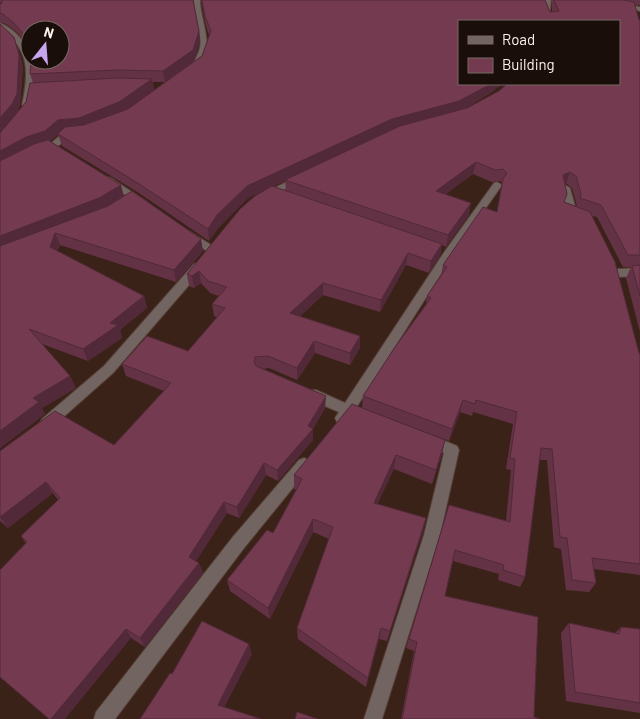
<svg xmlns="http://www.w3.org/2000/svg" width="640" height="719" font-family="Barlow,sans-serif">
	<style>
		.lines { fill: none; stroke-linecap: round; stroke-linejoin: round }
		.minor-casing { stroke: #563f36; stroke-width: 2 }
		.minor { fill: #726461; fill-rule: evenodd }
		.wall { fill: #643245; fill-rule: evenodd }
		.shaded-wall { fill: #512938 }
		.building { fill: #743a50; stroke: #512938 }
	</style>
	<rect width="100%" height="100%" fill="#3b2218"/>
	<g class="lines">
		<defs>
			<path id="minor" d="M194,0H200C200,22 220,58 192,71L188,69C212,41 194,31 194,0Z
				M545,0H551L550,11L555,21H549L544,11Z
				M619,3L640,7V11L617,6L616,5Z
				M0,23C31,36 42,76 29,107L22,105C29,71 30,50 0,28Z
				M76,131L80,134L79,136L68,137L56,148L40,153L36,150L50,144L63,133Z
				M301,175L306,178L304,180L268,197L265,198L260,195Z
				M108,177L111,178L147,202L145,204H139L105,182V178Z
				M497,182L502,185L453,255L356,408L362,413L360,417L355,418L350,417C346,422 344,424 337,422L335,418L339,412L306,398L304,394L306,390H316L345,403L445,251L494,183Z
				M565,185L570,188L575,206L573,212L577,213V217H569L562,213L565,206L560,188Z
				M189,231L216,248L217,250L216,252H208L185,236L184,234L185,232Z
				M198,263L203,267L202,270L113,373L52,427L47,428L42,427L40,423L42,419L104,366L194,264Z
				M640,268V276L618,277L612,273L618,269Z
				M428,434L457,446L459,450L440,535L382,719H364L424,535L444,453L423,444L421,440L423,436Z
				M304,458L309,460L311,464L309,468L244,548L115,719H94L96,712L232,538L299,460Z"/>
		</defs>
		<use href="#minor" class="minor-casing"/>
		<use href="#minor" class="minor"/>
	</g>
	<path class="wall" d="M0,0H193L200,41L194,61L202,56L209,35L206,26L201,0H545L550,12H552V0H640V5H634L639,20L640,21V332L626,278L631,267H623L597,217L592,216L639,353L640,355V575L594,569L596,583L589,592L566,590L561,549L554,547L547,460H539L525,577L520,587L498,580L499,574L453,561L445,596L534,717L540,719H401L414,651L406,648L449,505L506,521L511,470L506,469L513,424L473,412L472,416L460,412L449,441L362,408L363,396L426,304L427,296L441,275L443,265L497,212L502,183L500,181L492,182L473,174L446,194L469,215L446,247L442,245L440,256L429,273L406,265L380,312L323,295L300,316L360,336V348L350,365L315,353L297,380L269,368L263,369L325,408L313,429V440L278,481L266,475L239,518L227,513L196,561L199,563L203,573L145,647L131,638L26,544L21,536L58,500L53,493L8,528L0,521V451L114,445L164,391L126,376L122,364L188,351L217,317L214,316L212,304L219,296L210,293L201,283L194,288L189,286L187,274L267,189L248,198L219,227L209,241L139,193L62,146L58,134L50,141L124,196L203,251L176,282L60,245L57,251L144,296L147,308L120,330L122,338L88,361L42,344L70,376L76,388L42,408L45,414L0,448V24L18,48L23,66L20,105L17,112L26,102L33,83L30,74L60,60L30,30V53L28,46L17,32L6,24L0,22V4L1,3L0,2ZM619,21L499,91L467,108L462,110L489,94L502,84H459ZM153,82H165L154,90ZM285,181L286,191L273,186ZM566,183L572,188L577,206L564,202L565,184Z
		M352,404L442,454L432,484L394,469L377,504L426,518L423,531L387,641L379,639L366,687L298,639L297,628L329,539L313,532L270,619L230,591L227,580L273,533L297,490L294,489V475Z
		M569,623L615,633L621,627L640,629V713L566,701L561,633Z"/>
	<path class="shaded-wall" d="M199,31L200,41L194,61L165,82L163,71Z
		M14,37L23,66L20,105L16,115L0,140V118Z
		M152,79L154,90L122,113L83,129L62,132L49,142L0,165V151L58,120Z
		M491,84H502L489,94L457,112L391,130L248,198L219,227L209,241L208,229L217,215L247,186L392,119Z
		M476,162L473,174L435,202L436,191Z
		M570,172L566,183L559,186L563,175Z
		M121,185L124,197L102,210L0,250V236Z
		M471,203L469,215L446,247L448,235Z
		M55,233L60,245L54,259L50,247Z
		M201,239L203,251L176,282L174,270Z
		M442,244L440,256L429,273L431,261Z
		M408,253L406,265L380,312L381,300Z
		M199,271L201,283L194,288L192,276Z
		M323,283V295L291,325L290,313Z
		M144,296L147,308L120,330L122,338L88,361L83,349L110,323Z
		M360,336V348L350,365V353Z
		M314,341L315,353L297,380V368Z
		M70,376L76,388L42,408L45,414L0,448V431L33,398Z
		M326,396L325,408L313,429V440L278,481L277,470L308,426Z
		M463,400L460,412L449,441L452,429Z
		M445,440L442,454L432,484L436,470Z
		M396,455L394,469L372,516L374,503Z
		M264,463L266,475L239,518L237,507Z
		M46,482L53,493L8,528L0,517Z
		M224,502L227,513L192,567L189,557Z
		M426,518L423,531L387,641L390,631Z
		M313,519V532L270,619L268,608Z
		M199,563L203,573L145,647L140,638Z
		M381,628L379,639L366,687L368,678Z
		M126,629L131,638L65,719H51Z
		M249,644L252,654L221,714L218,705Z"/>
	<path class="building" d="M2,0H193L199,31L193,50L163,71L117,70L30,74L31,60H60V30H30V49L28,48L26,37L13,22L3,14L0,13V4L2,3Z
		M202,0H545L550,12L559,11L554,0H623L634,2L639,20L640,21V255H628L601,205L580,198L581,194L576,176L570,172L563,175L567,194L564,202L590,212L615,262L639,353L640,355V564L592,558L596,583L572,580L567,538L560,537L552,449L541,448L525,577L503,570L504,565L455,550L445,596L538,617L534,717L540,719H402L417,642L409,639L449,505L510,522L515,459L510,458L517,412L476,400L475,404L463,400L452,429L363,396L395,347L431,298L427,296L447,267L443,265L483,207L497,212L503,179L507,173L503,169L495,170L476,162L436,191L471,203L448,235L285,180L400,126L467,108L499,91L507,84H619V21H459V84H491L459,101L392,119L247,186L217,215L208,229L136,182L58,134L65,127L84,125L128,109L202,56L211,31L205,16Z
		M0,24L14,37L19,55L17,94L12,104L0,118Z
		M117,78L152,79L119,102L79,118L58,120L45,131L26,137L0,151V133L26,102L30,83Z
		M48,140L121,185L99,198L0,236V161L34,144Z
		M272,186L442,244L431,261L408,253L381,300L323,283L290,313L360,336L350,353L314,341L297,368L268,356L255,357L254,362L256,366L326,396L308,426L313,429L277,470L264,463L237,507L224,502L189,557L199,563L140,638L126,629L51,719H49L0,677V570L27,542L21,536L60,498L46,482L0,517V451L55,411L114,445L171,383L122,364L147,336L188,351L225,308L212,304L227,287L208,281L199,271L192,276L187,274L240,209L255,196Z
		M132,191L201,239L174,270L55,233L50,247L144,296L110,323L118,325L83,349L29,329L70,376L33,398L39,402L0,431V246L108,206Z
		M640,265V296L632,266Z
		M352,404L445,440L436,470L396,455L374,503L426,518L390,631L381,628L368,678L297,628L333,527L313,519L268,608L227,580L267,530L273,533L302,479L294,475Z
		M202,621L249,644L218,705L261,719H140L170,673L172,674Z
		M569,623L619,634L621,627L640,629V703L575,692Z
		M297,712L318,719H295Z"/>
	<rect x="458" y="20" width="162" height="65" fill="#1a0e0a" stroke="#766864"/>
	<rect x="468" y="36" width="25" height="8" fill="#726461" stroke="#766864"/>
	<text x="502" y="45" font-size="15" fill="#fff0eb">Road</text>
	<rect x="468" y="58" width="25" height="15" fill="#743a50" stroke="#766864"/>
	<text x="502" y="70" font-size="15" fill="#fff0eb">Building</text>
	<g transform="translate(45 45) rotate(17)"><circle r="24" fill="#1a0e0a" stroke="#766864"/>
	<path d="M0-4L9 19L0 12L-9 19Z" fill="#c6a6f0"/>
	<text y="-8" font-size="14" font-weight="bold" text-anchor="middle" fill="#fff0eb">N</text>
	</g>
</svg>
